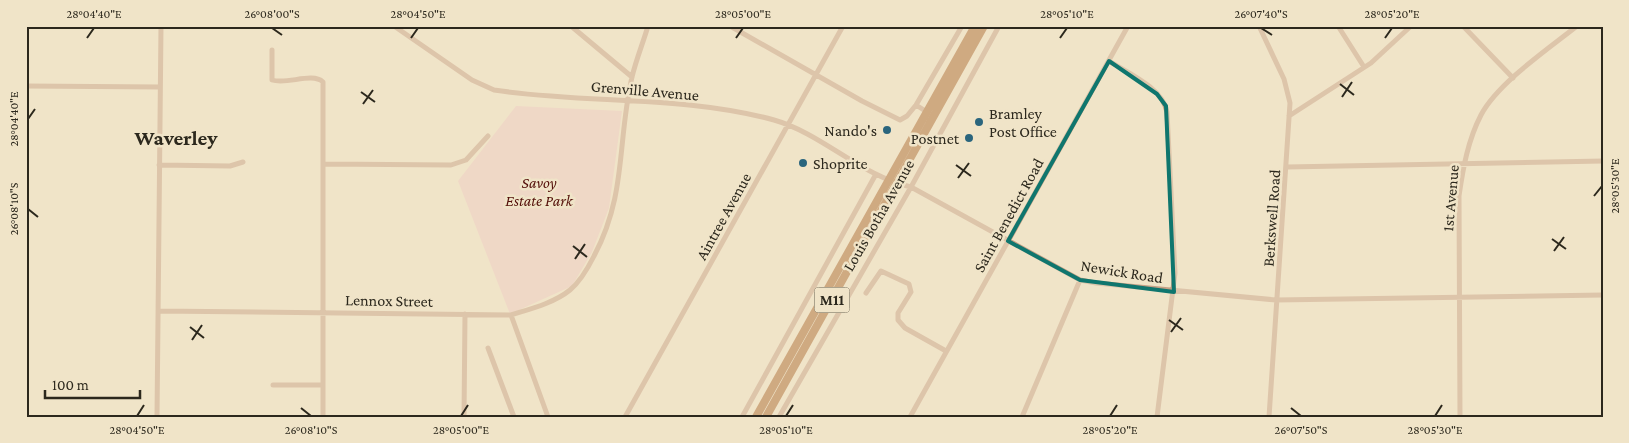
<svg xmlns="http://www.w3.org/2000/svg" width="1629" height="443" font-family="'Crimson Pro',serif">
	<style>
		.green { fill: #eecac3 }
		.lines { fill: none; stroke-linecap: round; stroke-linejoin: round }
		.minor { stroke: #c6a085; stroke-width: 5 }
		.primary { stroke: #a6642c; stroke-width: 8 }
		.marked { fill: none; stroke: #0f766e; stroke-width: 4; stroke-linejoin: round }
		.ticks { fill: none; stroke: #2c281d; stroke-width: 2 }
		.poi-dot { fill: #2a657d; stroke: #f0e4c8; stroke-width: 2 }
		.labels { text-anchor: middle; stroke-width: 5; stroke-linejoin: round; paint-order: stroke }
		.shield { fill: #f0e4c8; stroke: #676050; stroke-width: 1 }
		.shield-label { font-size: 15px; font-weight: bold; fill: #2c281d }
		.street-label { font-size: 16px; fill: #2c281d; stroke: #f0e4c8 }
		.poi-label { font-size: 16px; fill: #2c281d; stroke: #f0e4c8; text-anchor: start }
		.park-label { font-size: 16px; font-style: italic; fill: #55110b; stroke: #f0e4c8 }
		.district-label { font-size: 21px; font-weight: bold; fill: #2c281d; stroke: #f0e4c8 }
		.neatline { fill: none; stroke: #2c281d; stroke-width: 2 }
		.ticks-label { font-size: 12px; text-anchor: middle; fill: #2c281d }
	</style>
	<rect width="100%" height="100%" fill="#f0e4c8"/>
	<path class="green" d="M516,106L622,111L609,208L592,252L572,286L510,314L458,181Z"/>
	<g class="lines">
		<path class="minor" d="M394,26L472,80L494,90C586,104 683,95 774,120C823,134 861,176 911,187L1080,280L1096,283L1276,300L1603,295
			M571,26L632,77
			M730,26L862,101L900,120L907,116L916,105L962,26
			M1259,26L1284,79L1290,103L1269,417
			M1338,26L1364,67
			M1463,26L1513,78
			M272,50V80C287,85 312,72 323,82V417
			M1109,61C1128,73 1163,88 1167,112L1175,273L1157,417
			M26,86L160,87
			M916,105L927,112
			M1289,116L1371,63L1411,26
			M325,164L451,165L466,160L488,136
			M159,165L230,166L243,162
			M1287,167L1603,161
			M866,293L881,271L909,284L911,292L898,313V320L905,328L946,351
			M158,311L511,315C530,309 554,303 570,290C581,281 588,268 594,256C627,194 617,142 632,77C636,60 643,43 648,26
			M511,315L548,417
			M488,348L514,417
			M273,385H323
			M157,417L161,26
			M464,417L465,314
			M625,417L843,26
			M742,417L876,174
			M779,417L911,187L999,26
			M910,417L1128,26
			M1022,417L1080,280
			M1460,417L1459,196C1463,168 1468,140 1481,115C1498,83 1548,49 1577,26"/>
		<path class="primary" d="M756,417L975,26
			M766,417L984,26"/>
	</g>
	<path d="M0 0H1629V443H0ZM1109,61L1157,94L1166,106L1174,292L1080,280L1008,241Z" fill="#f0e4c8" fill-opacity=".55" fill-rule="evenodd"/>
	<path class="marked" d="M1109,61L1157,94L1166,106L1174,292L1080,280L1008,241Z"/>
	<path class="ticks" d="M272,28L282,35M1261,28L1272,35M87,38L94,28M411,38L418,28M736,38L743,28M1060,38L1067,28M1385,38L1392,28M1340,84L1354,95M361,92L375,102M1342,97L1352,82M363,104L373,90M28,119L35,109M956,165L971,176M958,178L969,163M1594,196L1602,186M28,209L38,217M1552,239L1566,249M573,246L587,257M1554,251L1564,237M575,259L585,244M1169,320L1183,330M190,327L204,338M1171,332L1181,318M192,340L202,325M301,408L311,416M1291,408L1301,416M137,416L144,405M461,416L468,405M786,416L793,405M1110,416L1117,405M1435,416L1442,405"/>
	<g class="poi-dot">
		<circle cx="979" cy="122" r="5"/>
		<circle cx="887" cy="130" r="5"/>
		<circle cx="969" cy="138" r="5"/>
		<circle cx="803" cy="163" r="5"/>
	</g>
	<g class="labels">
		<rect class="shield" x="814.5" y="287.5" width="35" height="25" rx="4"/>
		<g class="shield-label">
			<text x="832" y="305">M11</text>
		</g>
		<g class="street-label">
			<text transform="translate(645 90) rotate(5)" y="6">Grenville Avenue</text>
			<text transform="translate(1450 198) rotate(-85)" y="6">1st Avenue</text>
			<text transform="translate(878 215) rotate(-60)" y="6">Louis Botha Avenue</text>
			<text transform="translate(1008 215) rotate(-61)" y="6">Saint Benedict Road</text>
			<text transform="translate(723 216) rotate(-61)" y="6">Aintree Avenue</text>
			<text transform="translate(1271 218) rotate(-86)" y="6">Berkswell Road</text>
			<text transform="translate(1122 271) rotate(9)" y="6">Newick Road</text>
			<text transform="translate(389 300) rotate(1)" y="6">Lennox Street</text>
		</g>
		<g class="poi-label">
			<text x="989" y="119">Bramley<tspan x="989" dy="18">Post Office</tspan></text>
			<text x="877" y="136" text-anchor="end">Nando's</text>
			<text x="959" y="144" text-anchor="end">Postnet</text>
			<text x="813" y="169">Shoprite</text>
		</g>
		<g class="park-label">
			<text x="539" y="188">Savoy<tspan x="539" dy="18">Estate Park</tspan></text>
		</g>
		<g class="district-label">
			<text x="176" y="145">Waverley</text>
		</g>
	</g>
	<rect width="1629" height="443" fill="none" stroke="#f0e4c8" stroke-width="55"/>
	<path d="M45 390v8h95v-8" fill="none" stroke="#2c281d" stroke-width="2.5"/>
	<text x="52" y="390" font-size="15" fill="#2c281d" stroke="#f0e4c8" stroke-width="4" paint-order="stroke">100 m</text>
	<rect x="28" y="28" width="1574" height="388" class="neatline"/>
	<g class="ticks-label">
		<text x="94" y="18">28°04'40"E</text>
		<text x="272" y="18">26°08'00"S</text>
		<text x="418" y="18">28°04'50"E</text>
		<text x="743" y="18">28°05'00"E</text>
		<text x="1067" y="18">28°05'10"E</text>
		<text x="1261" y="18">26°07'40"S</text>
		<text x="1392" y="18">28°05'20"E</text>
		<text transform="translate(14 119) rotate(-90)" y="4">28°04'40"E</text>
		<text transform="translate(1615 186) rotate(-90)" y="4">28°05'30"E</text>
		<text transform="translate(14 209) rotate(-90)" y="4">26°08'10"S</text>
		<text x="137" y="434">28°04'50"E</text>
		<text x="311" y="434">26°08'10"S</text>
		<text x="461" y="434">28°05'00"E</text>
		<text x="786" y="434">28°05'10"E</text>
		<text x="1110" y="434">28°05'20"E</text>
		<text x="1301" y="434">26°07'50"S</text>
		<text x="1435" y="434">28°05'30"E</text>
	</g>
</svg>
